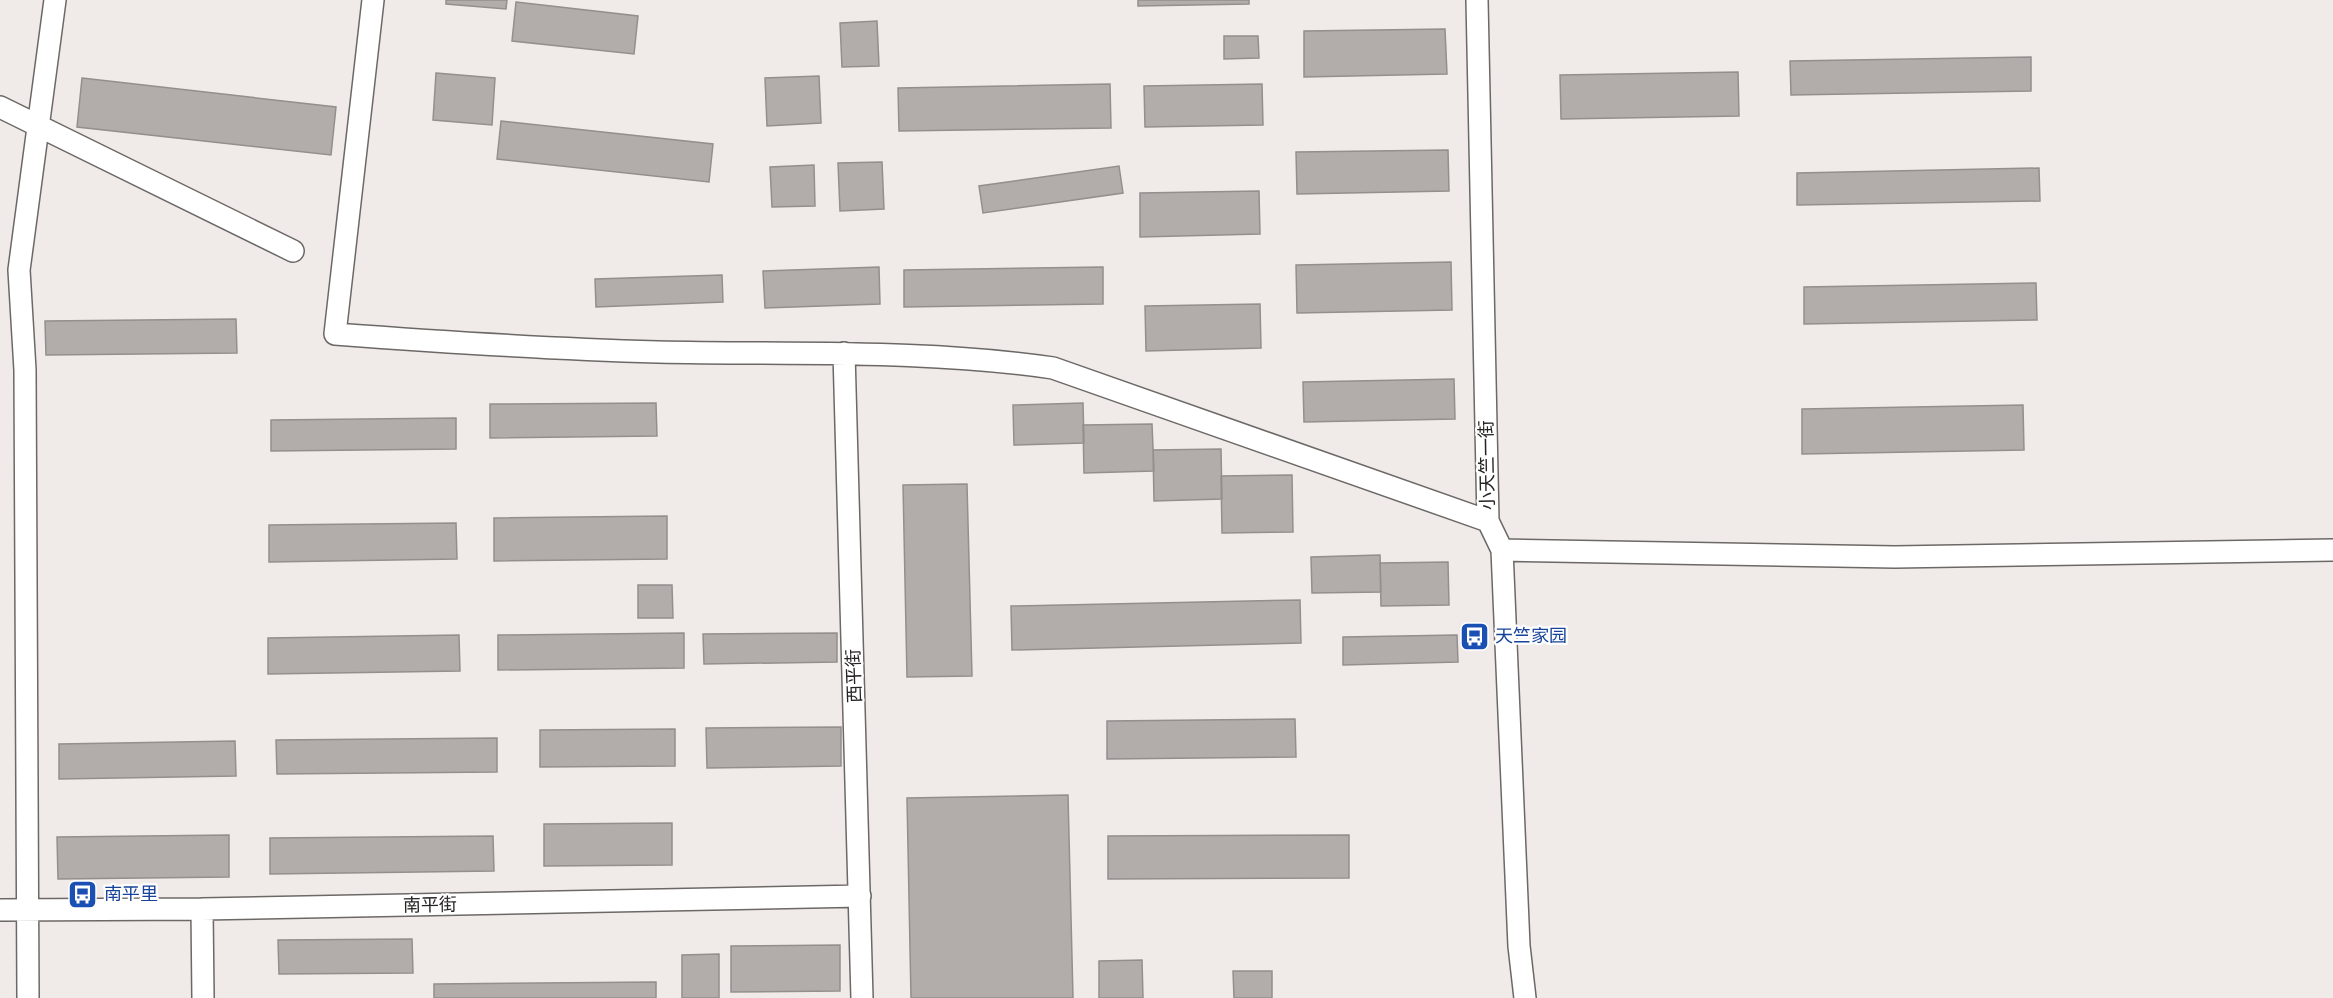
<svg xmlns="http://www.w3.org/2000/svg" width="2333" height="998" font-family="'Sofia Sans Condensed','Noto Sans SC',sans-serif">
	<style>
		.building { fill: #b2adab; stroke: #938f8d; stroke-width: 1.5 }
		.lines { fill: none; stroke-linecap: round; stroke-linejoin: round }
		.minor-casing { stroke: #6c6866; stroke-width: 24 }
		.minor { stroke: #fff; stroke-width: 21 }
		.labels { text-anchor: middle; stroke-width: 4.5; stroke-linejoin: round; paint-order: stroke }
		.street-label { font-size: 18px; fill: #252322; stroke: #fff }
		.transit-label { font-size: 18px; fill: #164399; stroke: #fff; text-anchor: start }
	</style>
	<rect width="100%" height="100%" fill="#f0ebe9"/>
	<path class="building" d="M446,0H507L506,9L446,4Z
		M1138,0H1249V4L1138,6Z
		M516,2L638,16L634,54L512,41Z
		M877,21L879,66L842,67L840,23Z
		M1445,29L1447,74L1304,77V31Z
		M1224,36H1258L1259,58L1224,59Z
		M2031,57V91L1791,95L1790,61Z
		M1738,72L1739,116L1561,119L1560,75Z
		M436,73L495,78L492,125L433,120Z
		M819,76L821,123L767,126L765,78Z
		M82,78L336,107L331,155L77,127Z
		M1110,84L1111,128L899,131L898,88Z
		M1262,84L1263,125L1145,127L1144,86Z
		M501,121L713,144L709,182L497,159Z
		M1448,150L1449,191L1297,194L1296,152Z
		M882,162L884,209L840,211L838,163Z
		M814,165L815,206L772,207L770,167Z
		M1119,166L1123,193L983,213L979,186Z
		M2039,168L2040,201L1797,205V173Z
		M1259,191L1260,234L1140,237V193Z
		M1451,262L1452,310L1297,313L1296,265Z
		M879,267L880,304L765,308L763,271Z
		M1103,267V304L904,307V270Z
		M722,275L723,302L596,307L595,279Z
		M2036,283L2037,320L1804,324V287Z
		M1260,304L1261,348L1146,351L1145,306Z
		M236,319L237,353L46,355L45,321Z
		M1454,379L1455,419L1304,422L1303,382Z
		M656,403L657,436L490,438V404Z
		M1083,403L1084,443L1014,445L1013,405Z
		M2023,405L2024,450L1802,454V409Z
		M456,418V449L271,451V420Z
		M1152,424L1154,471L1084,473L1083,425Z
		M1221,449L1222,499L1154,501L1153,450Z
		M1292,475L1293,532L1222,533L1221,476Z
		M967,484L972,676L907,677L903,485Z
		M667,516V559L494,561V518Z
		M456,523L457,559L269,562V525Z
		M1380,555L1381,592L1312,593L1311,557Z
		M1448,562L1449,605L1381,606L1380,563Z
		M638,585H672L673,618H638Z
		M1300,600L1301,643L1012,650L1011,606Z
		M684,633V668L498,670V635Z
		M837,633V662L704,664L703,634Z
		M459,635L460,671L268,674V638Z
		M1457,635L1458,662L1343,665V637Z
		M1295,719L1296,757L1107,759V721Z
		M841,727V766L707,768L706,728Z
		M675,729V766L540,767V730Z
		M497,738V772L277,774L276,740Z
		M235,741L236,776L59,779V744Z
		M1068,795L1073,998H911L907,798Z
		M672,823V865L544,866V824Z
		M229,835V877L58,879L57,837Z
		M1349,835V878L1108,879V836Z
		M493,836L494,871L270,874V838Z
		M412,939L413,973L279,974L278,940Z
		M840,945V991L731,992V946Z
		M719,954V998H682V955Z
		M1142,960L1143,998H1099V961Z
		M1233,971H1272V998H1234Z
		M656,982V998H434V984Z"/>
	<g class="lines">
		<defs>
			<path id="minor" d="M373,0L335,334C442,342 550,349 658,352C789,355 923,349 1053,368L1488,521
				M1477,0L1488,521L1502,550L1519,946L1525,998
				M0,107L293,251
				M844,353L862,998
				M1502,550L1895,557L2333,550
				M202,909L203,998
				M0,910L202,909L860,896
				M28,998L25,370L19,270L55,0"/>
		</defs>
		<use href="#minor" class="minor-casing"/>
		<use href="#minor" class="minor"/>
	</g>
	<defs>
		<symbol id="bus-square" viewBox="-11 -11 22 22"><rect x="-9" y="-9" width="18" height="18" rx="4" fill="#1a4fb4" stroke="#fff"/><path d="M-5-6H5V4H4V6H2V4H-2V6H-4V4H-5ZM-3.5-4V0h7V-4ZM-3.5 1.2v1.5H-2V1.2ZM2 1.2v1.5H3.5V1.2Z" fill="#fff"/></symbol>
	</defs>
	<g fill-rule="evenodd">
		<use href="#bus-square" x="1458" y="620" width="33" height="33"/>
		<use href="#bus-square" x="66" y="878" width="33" height="33"/>
	</g>
	<g class="labels">
		<g class="street-label">
			<text transform="translate(1487 465) rotate(-91)" y="6">小天竺一街</text>
			<text transform="translate(854 676) rotate(-92)" y="6">西平街</text>
			<text transform="translate(430 905) rotate(-1)" y="6">南平街</text>
		</g>
		<g class="transit-label">
			<text x="1495" y="642">天竺家园</text>
			<text x="104" y="900">南平里</text>
		</g>
	</g>
</svg>
